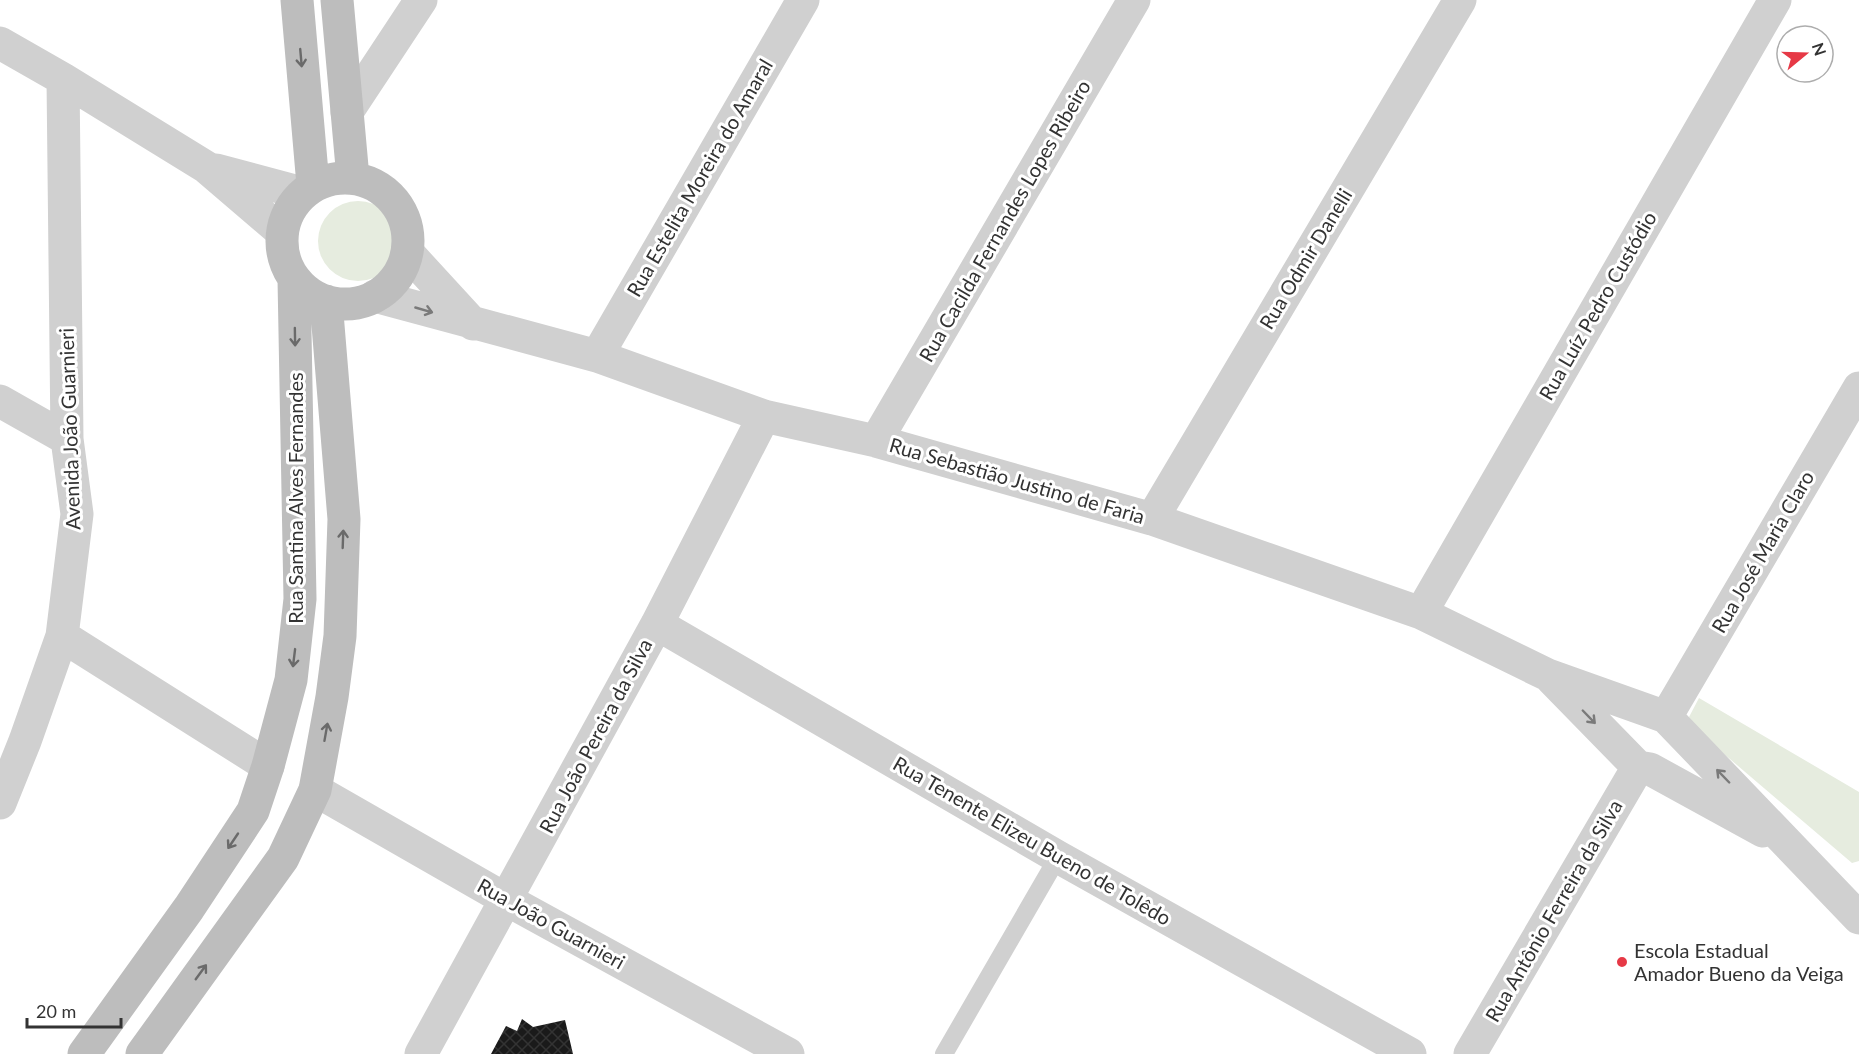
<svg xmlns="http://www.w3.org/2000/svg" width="1859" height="1054" font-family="Lato,sans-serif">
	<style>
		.green { fill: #e6ecdf }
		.building { fill: url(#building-cross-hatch) }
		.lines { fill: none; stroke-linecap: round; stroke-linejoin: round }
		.lane { stroke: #d0d0d0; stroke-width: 18 }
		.street { stroke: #d0d0d0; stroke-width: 33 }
		.secondary { stroke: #bdbdbd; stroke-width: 33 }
		.oneway { stroke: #6a6a6a }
		.oneway2 { stroke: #7a7a7a }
		.poi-dot { fill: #e63946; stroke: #fff; stroke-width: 2 }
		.labels { text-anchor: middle; stroke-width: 6; stroke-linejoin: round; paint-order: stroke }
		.street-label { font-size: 20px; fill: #333; stroke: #fff }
		.poi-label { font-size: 20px; fill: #333; stroke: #fff; text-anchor: start }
	</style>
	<defs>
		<pattern id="building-cross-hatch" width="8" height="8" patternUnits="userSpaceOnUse" patternTransform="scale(1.5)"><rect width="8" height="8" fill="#1a1a1a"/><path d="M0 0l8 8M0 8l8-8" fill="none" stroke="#333"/></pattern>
	</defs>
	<rect width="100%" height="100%" fill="#fff"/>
	<path class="green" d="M318 241a40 40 0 1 1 80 0a40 40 0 1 1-80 0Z
		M1699,698L1859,792V861L1852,863L1697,731L1689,717Z"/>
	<path class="building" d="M522,1019L533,1027L565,1020L573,1054H491L506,1026L517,1031Z"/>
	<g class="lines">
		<path class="lane" d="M944,1054L1058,857"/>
		<path class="street" d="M0,43L63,79L206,167L282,232
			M347,112L421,0
			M216,170L302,193
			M407,252L473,324
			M375,296L597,356L764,416L876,441L1152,519L1421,613L1548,675L1666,717L1859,918
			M597,356L803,0
			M0,401L67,439
			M876,441L1134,0
			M1152,519L1460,0
			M1421,613L1775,0
			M657,624L1058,857L1410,1054
			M62,636L268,766
			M1552,679L1638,767L1650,769L1763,831
			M1666,717L1859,388
			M315,790L507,900L788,1054
			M0,803L25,741L62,636L77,514L67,439L63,79
			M421,1054L657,624L764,416
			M1470,1054L1638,767"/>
		<path class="secondary" d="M297,0L313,185
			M337,0L353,178
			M282 241a63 63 0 1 1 126 0a63 63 0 1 1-126 0Z
			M84,1054L189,908L253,811L268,766L291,680L300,599L294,279
			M142,1054L283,858L315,790L332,697L340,636L344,519L326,301"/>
	</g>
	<defs><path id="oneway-shaft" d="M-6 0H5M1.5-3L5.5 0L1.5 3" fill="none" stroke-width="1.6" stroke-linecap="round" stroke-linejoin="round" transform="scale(1.5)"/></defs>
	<g class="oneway">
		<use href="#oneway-shaft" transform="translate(301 58) rotate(85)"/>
		<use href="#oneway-shaft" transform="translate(295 337) rotate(89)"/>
		<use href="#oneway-shaft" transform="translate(343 539) rotate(-88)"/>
		<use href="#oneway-shaft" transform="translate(294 658) rotate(97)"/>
		<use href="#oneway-shaft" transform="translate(326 732) rotate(-80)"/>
		<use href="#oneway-shaft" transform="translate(233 841) rotate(124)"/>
		<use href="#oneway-shaft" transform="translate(201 972) rotate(-54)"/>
	</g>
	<g class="oneway2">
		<use href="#oneway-shaft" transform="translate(424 310) rotate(16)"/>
		<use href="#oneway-shaft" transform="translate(1589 717) rotate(46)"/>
		<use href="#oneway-shaft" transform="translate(1723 776) rotate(-134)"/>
	</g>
	<circle class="poi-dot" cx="1622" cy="962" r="6"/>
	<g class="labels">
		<g class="street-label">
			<text transform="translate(700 178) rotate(-60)" y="7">Rua Estelita Moreira do Amaral</text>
			<text transform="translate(1005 221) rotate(-60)" y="7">Rua Cacilda Fernandes Lopes Ribeiro</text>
			<text transform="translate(1306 259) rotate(-59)" y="7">Rua Odmir Danelli</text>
			<text transform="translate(1598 306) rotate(-60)" y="7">Rua Luíz Pedro Custódio</text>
			<text transform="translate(70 429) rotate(-92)" y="7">Avenida João Guarnieri</text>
			<text transform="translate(1017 481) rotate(16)" y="7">Rua Sebastião Justino de Faria</text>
			<text transform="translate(296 498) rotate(-90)" y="7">Rua Santina Alves Fernandes</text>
			<text transform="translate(1763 552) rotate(-60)" y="7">Rua José Maria Claro</text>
			<text transform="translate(596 736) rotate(-62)" y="7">Rua João Pereira da Silva</text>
			<text transform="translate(1032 841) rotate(30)" y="7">Rua Tenente Elizeu Bueno de Tolêdo</text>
			<text transform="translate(1554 911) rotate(-60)" y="7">Rua Antônio Ferreira da Silva</text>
			<text transform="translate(551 924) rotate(29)" y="7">Rua João Guarnieri</text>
		</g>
		<g class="poi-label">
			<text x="1634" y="958">Escola Estadual<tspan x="1634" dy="23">Amador Bueno da Veiga</tspan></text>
		</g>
	</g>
	<g transform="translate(1805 54) rotate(71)"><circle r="28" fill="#ffffff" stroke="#adadad" stroke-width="1.5"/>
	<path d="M0-4.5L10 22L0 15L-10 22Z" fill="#e63946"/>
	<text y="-9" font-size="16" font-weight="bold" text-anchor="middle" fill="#333333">N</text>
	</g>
	<path d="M27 1018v9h94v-9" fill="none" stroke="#333333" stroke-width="3"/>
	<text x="36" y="1018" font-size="18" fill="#333333" stroke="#ffffff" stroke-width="4.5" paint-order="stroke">20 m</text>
</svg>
